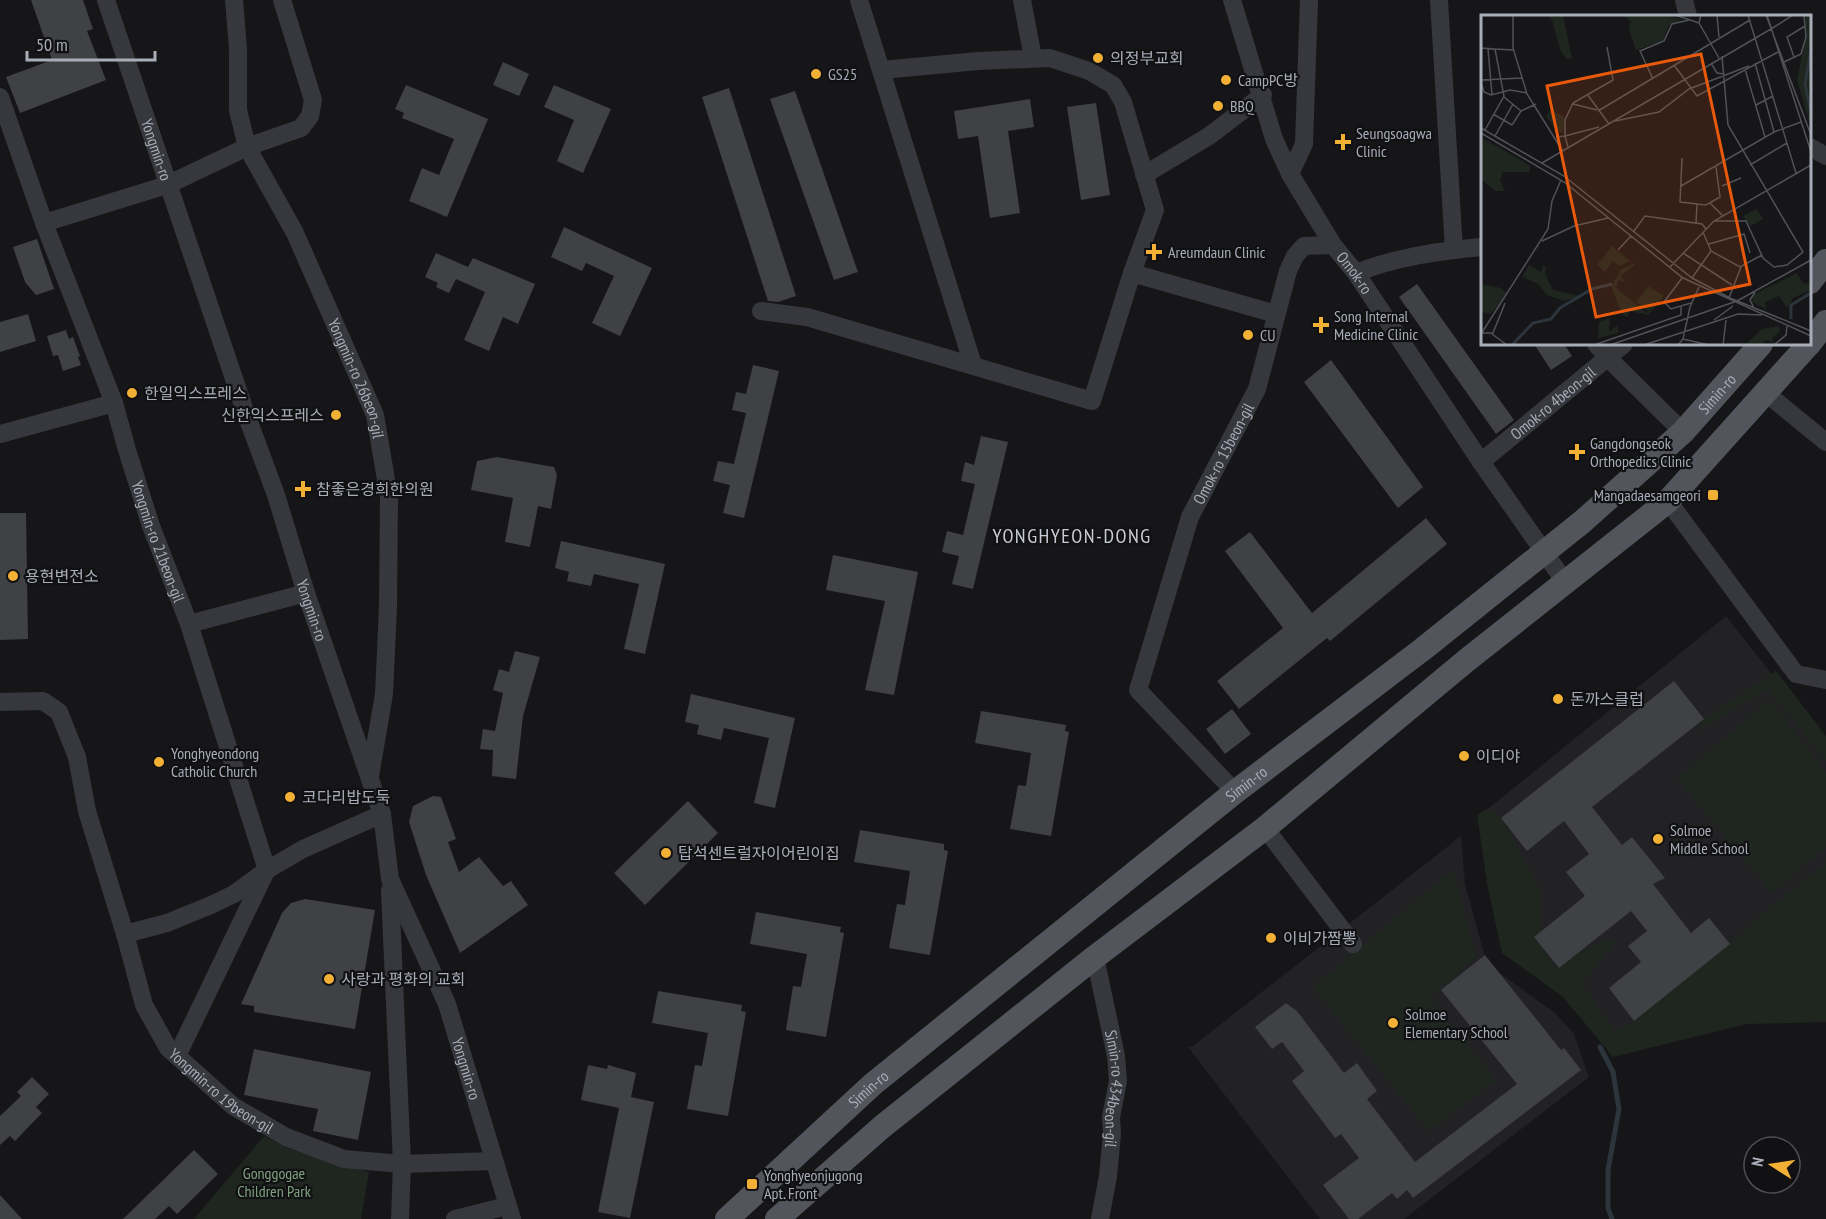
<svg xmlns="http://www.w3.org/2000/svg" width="1826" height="1219" font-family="'PT Sans Narrow','Noto Sans KR',sans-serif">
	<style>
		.built { fill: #222225 }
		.green { fill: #1e261f }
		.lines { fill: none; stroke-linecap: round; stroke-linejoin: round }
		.stream { stroke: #2c353c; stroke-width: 5 }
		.building { fill: #404145 }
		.minor { stroke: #37383d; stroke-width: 18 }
		.major { stroke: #53555c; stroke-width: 24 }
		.poi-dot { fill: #f2b134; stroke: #111113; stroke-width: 2 }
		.labels { text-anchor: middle; stroke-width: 4.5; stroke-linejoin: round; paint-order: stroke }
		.poi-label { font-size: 16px; fill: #a8adb8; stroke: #111113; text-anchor: start }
		.street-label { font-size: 16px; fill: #a8adb8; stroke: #111113 }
		.park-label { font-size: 16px; fill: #7fa381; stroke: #111113 }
		.quarter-label { font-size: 20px; letter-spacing: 1.5px; fill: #c9ccd4; stroke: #111113 }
		.inset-river { fill: none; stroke: #2c353c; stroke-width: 3 }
		.inset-road { fill: none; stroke: #505258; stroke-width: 1.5 }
		.view { fill: #e8590c; fill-opacity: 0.15; stroke: #e8590c; stroke-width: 3 }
		.inset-edge { fill: none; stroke: #a8adb8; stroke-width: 3 }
	</style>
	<rect width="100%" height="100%" fill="#161618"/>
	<path class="built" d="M1726,616L1826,743V874L1616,1050L1570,990L1505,944L1489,808Z
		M1461,836L1465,884L1487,964L1555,1013L1574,1034L1589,1077L1404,1219H1320L1188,1047L1193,1046Z"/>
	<path class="green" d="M1776,671L1826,736V761L1769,690L1735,708L1698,732L1704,719Z
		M1769,700L1826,772V846L1773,893L1677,779Z
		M1489,808L1501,818L1541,890V934L1535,937L1554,966L1559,968C1576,953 1594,938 1616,942L1582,983L1614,1030L1634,1021L1730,944L1774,904L1826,863V1022L1746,1024L1613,1057L1563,997L1502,953L1488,889L1477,815Z
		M1453,870L1476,956L1429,998L1496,1080L1429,1131L1313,987Z
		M264,1136L290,1149L369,1172L361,1219H194Z"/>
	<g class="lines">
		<path class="stream" d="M1600,1047L1613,1072L1619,1109L1608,1170V1208L1612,1219"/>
	</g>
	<path class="building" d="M31,0H83L93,29L87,31L106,80L20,113L6,77L52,60Z
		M503,62L529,74L519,96L493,85Z
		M406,85L488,119L447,217L409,201L422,168L439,175L454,139L402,118L404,113L395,109Z
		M554,85L611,109L583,173L557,161L574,120L544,107Z
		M729,88L796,296L778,302L768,301L702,97Z
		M795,91L858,272L834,280L770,99Z
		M1030,99L1034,127L1008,131L1020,213L990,218L978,136L958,139L954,111Z
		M1096,103L1110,195L1081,200L1067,107Z
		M564,227L652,268L620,336L592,323L614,276L586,263L582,271L551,257Z
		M37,239L54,289L36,295L25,282L13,247Z
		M436,253L468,267L473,258L535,284L518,324L503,317L489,351L464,340L485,292L456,279L449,293L436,287L438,283L425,277Z
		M1417,284L1514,420L1496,434L1399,297Z
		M28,314L36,341L0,352V322Z
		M66,330L69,339L73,337L80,356L78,357L81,365L63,371L58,355L53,356L47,336Z
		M1534,344H1564L1572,356L1551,370Z
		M1331,360L1423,487L1398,508L1304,382Z
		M753,365L779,371L744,518L723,513L730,485L713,481L718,461L734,464L746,413L732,410L736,392L746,394Z
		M981,436L1008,442L973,589L952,584L959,556L942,552L947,531L963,535L975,484L961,481L965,462L974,465Z
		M497,457L554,467L557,475L551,509L538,506L530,547L505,542L513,498L471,490L477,461Z
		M0,513H26L28,639L0,640Z
		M1426,518L1447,544L1330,641L1327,638L1239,709L1217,681L1283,628L1225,551L1250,532L1312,613Z
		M561,541L665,564L645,654L624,649L639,584L594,574L591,586L567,581L569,572L555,568Z
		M833,555L918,572L894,695L865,690L885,601L826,590Z
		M515,651L540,657L523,716L516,779L492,776L493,750L480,749L483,729L495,731L503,693L493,690L499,669L509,672Z
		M1674,681L1704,719L1592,807L1622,845L1632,837L1665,878L1653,884L1691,933L1709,918L1730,944L1634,1021L1609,988L1641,962L1628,946L1647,931L1631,911L1559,968L1534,937L1585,896L1566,872L1589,854L1564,821L1527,851L1501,818Z
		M691,694L795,718L775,808L754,803L769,738L724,728L721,740L697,734L699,725L685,722Z
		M1232,709L1251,734L1225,754L1206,729Z
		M981,711L1066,725L1065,731L1069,732L1051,836L1010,829L1018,785L1026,786L1031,753L975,743Z
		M433,796L441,797L456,839L448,842L459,872L479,857L503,886L511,881L528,905L460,953L426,875L409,822L413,806Z
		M688,801L718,833L645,905L614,873Z
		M860,830L944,844V850L948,851L930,955L889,948L897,904L905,905L910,871L854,862Z
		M305,899L375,910L355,1029L254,1012V1006L241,1004L282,913L291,903Z
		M756,912L841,927L840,932L844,933L826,1037L786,1030L793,986L801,987L807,954L750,944Z
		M1485,955L1561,1050L1564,1048L1581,1070L1413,1198L1407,1190L1397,1199L1392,1193L1358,1219H1349L1323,1185L1359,1158L1341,1134L1335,1138L1292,1081L1304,1071L1282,1042L1272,1049L1255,1027L1286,1003L1297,1011L1344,1073L1357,1063L1377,1091L1367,1099L1415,1162L1517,1084L1441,990Z
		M658,991L742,1005L741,1011L746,1012L728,1116L687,1109L695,1065L702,1066L708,1033L652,1023Z
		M254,1049L371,1072L358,1140L313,1131L318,1109L244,1095Z
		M588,1065L607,1069L608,1065L636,1073L631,1097L654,1102L630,1218L598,1212L619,1108L581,1100Z
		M32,1077L49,1094L36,1107L42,1113L15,1141L10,1136L0,1145V1116L21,1096L17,1092Z
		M194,1150L218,1174L177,1214L169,1206L155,1219H123Z
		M0,1195L22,1219H0Z"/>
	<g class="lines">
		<g class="minor">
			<path id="s1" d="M106,0L246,414L276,495L306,593L382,814L390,879L447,1004L512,1219"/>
			<path id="s2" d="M234,0L238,49V110L247,147L295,233L375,415L389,497L388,607L384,694L370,776"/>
			<path d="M859,0L973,365"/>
			<path d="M1022,0L1033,58"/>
			<path id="s3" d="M1232,0L1274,139L1290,174L1333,245L1356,273L1481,462L1565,582"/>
			<path d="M1439,0L1454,250"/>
			<path d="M1684,0L1688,16"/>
			<path d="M882,70L978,61L1050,58L1089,71L1113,85L1123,102L1155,210L1132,273"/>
			<path id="s4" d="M0,97L44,223L114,403L127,450L151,526L189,624L267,870"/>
			<path d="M1810,147L1826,156"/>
			<path d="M1290,174L1304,144L1309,0"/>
			<path d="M1144,175L1209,136L1263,95"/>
			<path d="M44,223L167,185L247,147L301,128L310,116L313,100L282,0"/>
			<path d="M1356,273C1396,257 1439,251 1482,247"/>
			<path d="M761,311L807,317L1092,401L1132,273L1276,314"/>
			<path d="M1596,344L1608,358L1683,432"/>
			<path d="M1766,393L1826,442"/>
			<path d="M0,434L114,403"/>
			<path id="s5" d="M1481,462L1624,344"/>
			<path d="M1668,501L1796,674L1826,680"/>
			<path d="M189,624L306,593"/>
			<path id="s6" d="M0,702L43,701L59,712L77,757L87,811L125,934L144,1005L168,1048L233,1106L286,1137L344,1159L402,1164L390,890"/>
			<path id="s7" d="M1235,792L1138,690L1190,517L1257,389L1288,271L1295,256L1304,246L1333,245"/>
			<path d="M1265,828L1353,944"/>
			<path d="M125,934L167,923L211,905L234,894L267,870L303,849L382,814"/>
			<path id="s8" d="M1095,957L1116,1056L1118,1081L1111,1117L1112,1134L1108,1176L1100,1219"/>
			<path d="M177,1056L266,871"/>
			<path d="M400,1219L402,1164L494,1161"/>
			<path d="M455,1219L507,1206"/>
		</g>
		<g class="major">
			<path d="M1810,282L1826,261"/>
			<path d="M1810,343L1826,322"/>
			<path id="s9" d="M727,1219L873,1084L1235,792L1423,649L1582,522L1683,432L1761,344"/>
			<path d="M777,1219L883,1126L1095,957L1265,828L1467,660L1668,501L1809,344"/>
		</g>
	</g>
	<g class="poi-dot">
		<circle cx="1098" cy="58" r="6"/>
		<circle cx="816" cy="74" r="6"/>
		<circle cx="1226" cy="80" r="6"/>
		<circle cx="1218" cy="106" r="6"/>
		<path d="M1340 133h6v6h6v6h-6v6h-6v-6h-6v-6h6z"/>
		<path d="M1151 243h6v6h6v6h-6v6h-6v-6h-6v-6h6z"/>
		<path d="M1318 316h6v6h6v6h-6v6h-6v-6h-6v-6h6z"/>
		<circle cx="1248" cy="335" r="6"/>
		<circle cx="132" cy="393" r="6"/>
		<circle cx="336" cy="415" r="6"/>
		<path d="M1574 443h6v6h6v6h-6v6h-6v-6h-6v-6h6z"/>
		<path d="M300 480h6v6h6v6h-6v6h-6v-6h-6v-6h6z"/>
		<rect x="1707" y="489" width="12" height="12" rx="3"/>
		<circle cx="13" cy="576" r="6"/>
		<circle cx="1558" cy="699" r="6"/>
		<circle cx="1464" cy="756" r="6"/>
		<circle cx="159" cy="762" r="6"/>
		<circle cx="290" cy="797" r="6"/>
		<circle cx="1658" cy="839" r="6"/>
		<circle cx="666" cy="853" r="6"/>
		<circle cx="1271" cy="938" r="6"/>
		<circle cx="329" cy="979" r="6"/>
		<circle cx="1393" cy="1023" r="6"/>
		<rect x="746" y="1178" width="12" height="12" rx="3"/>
	</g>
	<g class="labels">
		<g class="poi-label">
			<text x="1110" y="64">의정부교회</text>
			<text x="828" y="80">GS25</text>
			<text x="1238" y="86">CampPC방</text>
			<text x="1230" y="112">BBQ</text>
			<text x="1356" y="139">Seungsoagwa<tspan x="1356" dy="18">Clinic</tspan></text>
			<text x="1168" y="258">Areumdaun Clinic</text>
			<text x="1334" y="322">Song Internal<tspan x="1334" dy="18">Medicine Clinic</tspan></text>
			<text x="1260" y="341">CU</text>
			<text x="144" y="399">한일익스프레스</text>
			<text x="324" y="421" text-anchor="end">신한익스프레스</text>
			<text x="1590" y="449">Gangdongseok<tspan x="1590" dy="18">Orthopedics Clinic</tspan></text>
			<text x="316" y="495">참좋은경희한의원</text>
			<text x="1701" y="501" text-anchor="end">Mangadaesamgeori</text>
			<text x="25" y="582">용현변전소</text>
			<text x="1570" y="705">돈까스클럽</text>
			<text x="171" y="759">Yonghyeondong<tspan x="171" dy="18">Catholic Church</tspan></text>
			<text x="1476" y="762">이디야</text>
			<text x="302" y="803">코다리밥도둑</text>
			<text x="1670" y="836">Solmoe<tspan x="1670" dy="18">Middle School</tspan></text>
			<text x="678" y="859">탑석센트럴자이어린이집</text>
			<text x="1283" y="944">이비가짬뽕</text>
			<text x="341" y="985">사랑과 평화의 교회</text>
			<text x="1405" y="1020">Solmoe<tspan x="1405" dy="18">Elementary School</tspan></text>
			<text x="764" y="1181">Yonghyeonjugong<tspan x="764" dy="18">Apt. Front</tspan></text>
		</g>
		<g class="street-label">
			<text dy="6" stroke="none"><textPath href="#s1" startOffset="158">Yongmin-ro</textPath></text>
			<text dy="6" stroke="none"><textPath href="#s3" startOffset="302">Omok-ro</textPath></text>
			<text dy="6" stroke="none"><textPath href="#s2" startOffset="405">Yongmin-ro 26beon-gil</textPath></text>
			<text dy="6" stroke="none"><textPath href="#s9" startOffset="1290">Simin-ro</textPath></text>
			<text dy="6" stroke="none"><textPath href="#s5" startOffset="93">Omok-ro 4beon-gil</textPath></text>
			<text dy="6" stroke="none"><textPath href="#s7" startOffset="393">Omok-ro 15beon-gil</textPath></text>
			<text dy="6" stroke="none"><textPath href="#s4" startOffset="472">Yongmin-ro 21beon-gil</textPath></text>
			<text dy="6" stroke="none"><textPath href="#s1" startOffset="644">Yongmin-ro</textPath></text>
			<text dy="6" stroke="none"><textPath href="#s9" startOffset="678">Simin-ro</textPath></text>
			<text dy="6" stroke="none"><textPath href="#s1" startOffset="1130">Yongmin-ro</textPath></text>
			<text dy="6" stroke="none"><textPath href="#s6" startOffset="486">Yongmin-ro 19beon-gil</textPath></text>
			<text dy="6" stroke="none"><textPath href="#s8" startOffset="134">Simin-ro 434beon-gil</textPath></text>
			<text dy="6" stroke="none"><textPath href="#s9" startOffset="192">Simin-ro</textPath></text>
		</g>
		<g class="park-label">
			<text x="274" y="1179">Gonggogae<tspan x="274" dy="18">Children Park</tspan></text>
		</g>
		<g class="quarter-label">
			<text x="1072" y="543">YONGHYEON-DONG</text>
		</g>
	</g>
	<g transform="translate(1481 15)">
		<rect width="330" height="330" fill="#161618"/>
		<path d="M65,0H82L91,43L86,44L80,37L71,5ZM143,0H187L201,5L188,10L182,26L155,35L148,14L150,7ZM325,0H330V113L316,65L325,20ZM70,95L84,102L82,117H76L65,101ZM0,122L50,151L48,157H22L19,165L24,176H14L0,164ZM276,194L282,204L269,211L262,201ZM131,231L149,246L139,251L132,246L124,257L116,250ZM157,247L140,261L145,268L138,265L135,273L166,298L172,291L167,296L155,287L167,271L183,281L167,300L149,296L146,302L141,299L130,271L140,254ZM48,250L60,257L62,250L65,252L64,259L72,275L100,281L84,286L66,280L57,269L41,262ZM316,258L323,269L330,267V275L312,283L306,293L298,281L284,287L285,294L271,287L272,280ZM0,269L20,273L26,279L10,299L0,297ZM129,303L128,317L136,310L138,318L117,323L118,307ZM297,311L300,315L291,323L293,328L285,325L280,330H264L281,314Z" fill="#1e261f"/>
		<path class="inset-river" d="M330,34L324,70L330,97M310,304V290L330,278M31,330L52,308L70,304L79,293L111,274L131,269"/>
		<path class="inset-road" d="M32,0V33L46,79L81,135M194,0L218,8M220,0L218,8L238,43M236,0L238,22M267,0L315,158M285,0L330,120M286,0L330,137M290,14L312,0M0,33L14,34L23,81L4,115M7,34L11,80M14,34L32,35M313,42L306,22L324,11M230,48L236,58L243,59M274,48L293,117M301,48L320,39L325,22L323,0M193,50L216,81L297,37M264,54L284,122M172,64L159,36L183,26L191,9L208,5M0,65L41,63M0,67L3,77L10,80L29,75L46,78M106,79L128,109M23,82L40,96M92,89L116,95M275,90L292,81M117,96L269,5M12,99L31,110M134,106L178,97L208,74L268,51M31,110L40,96L55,89M118,112L84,121V105L92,88L132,65L126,32M0,113L83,161L211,263L249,283L330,316M0,118L83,167L202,263L330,321M14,121L32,89M75,122L84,121L87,132M201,143L199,187L216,189L215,208M61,148L290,14M269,150L306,128M200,171L293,117L320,107M241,171L260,163M229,188L242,201M216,189L225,190L239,182L235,152M233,206H265L282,243L293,252L306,250L322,237L247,110L241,41M153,216L164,201L221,209L225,214M222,217L230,236L259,252L281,240M61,226L93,211L127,203M228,229L263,219L269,238M137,235L150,221M202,238L251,270M189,252L233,206L330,150M201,263L183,287L190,294L210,288M211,263L230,236M248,283L260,252M256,286L330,245M273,293L269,285L274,277M233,305L252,291M0,318H12L24,288M0,319L67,214L71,186L80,165M11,319L26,330M202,324L209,292L218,272M113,330L200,300V292M129,330L256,286M163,330L257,299L281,300M197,330L202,324L228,330M242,330L245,305M293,330L305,320L306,311"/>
		<path class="view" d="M220,39L269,269L115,302L66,71Z"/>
		<rect width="330" height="330" class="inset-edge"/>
	</g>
	<g transform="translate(1772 1165) rotate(282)"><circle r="28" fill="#111113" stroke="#4d4f55" stroke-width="1.5"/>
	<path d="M0-4.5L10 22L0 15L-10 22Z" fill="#f2b134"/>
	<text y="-9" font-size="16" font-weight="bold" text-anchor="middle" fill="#a8adb8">N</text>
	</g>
	<path d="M27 51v9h128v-9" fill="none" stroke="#a8adb8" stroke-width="3"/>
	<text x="36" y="51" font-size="18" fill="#a8adb8" stroke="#111113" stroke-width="4.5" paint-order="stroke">50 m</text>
</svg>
